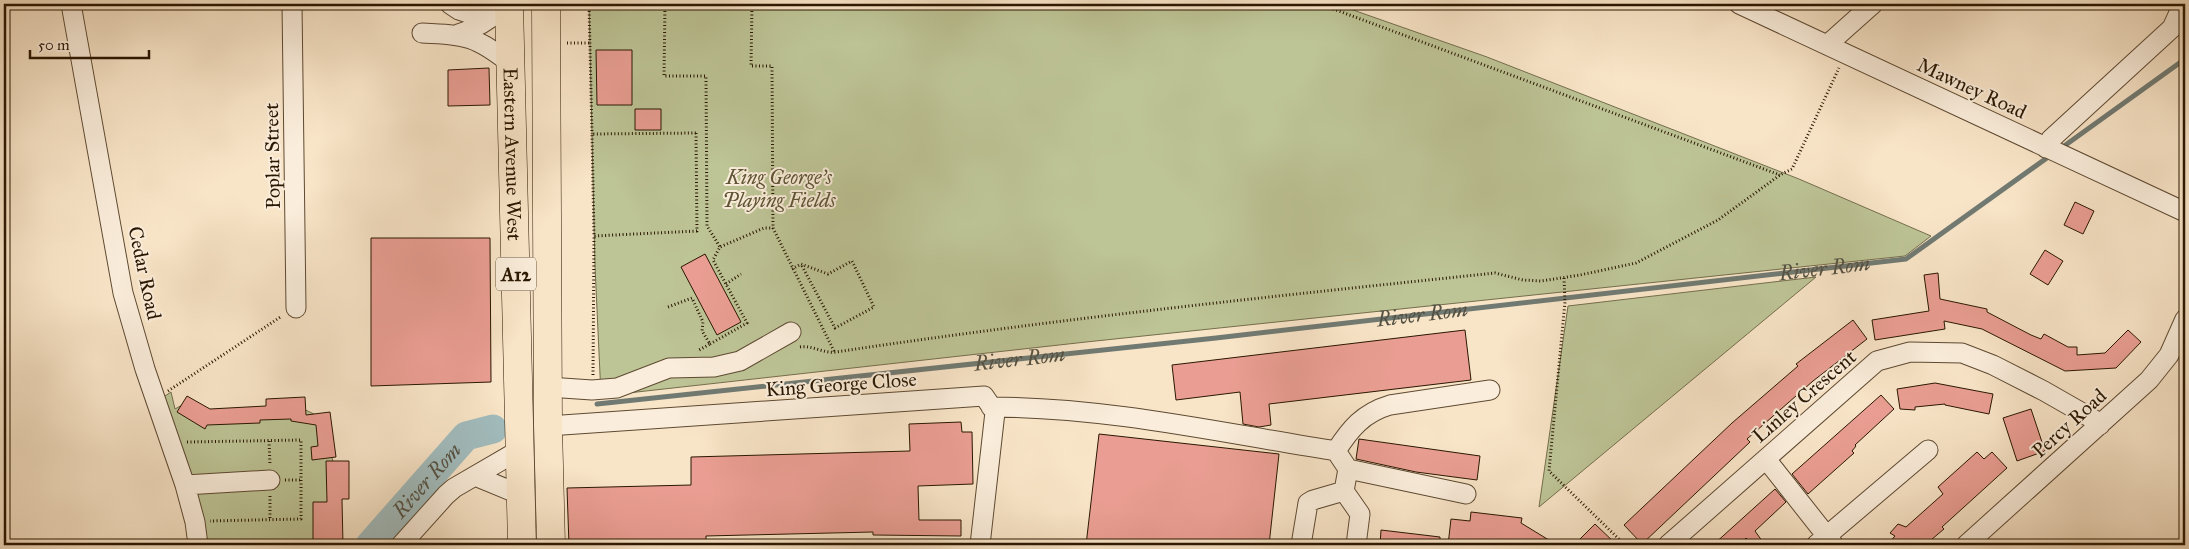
<svg xmlns="http://www.w3.org/2000/svg" width="2189" height="549" font-family="'IM FELL Great Primer',serif">
	<style>
		.green { fill: #bdc496; stroke: #746e4c }
		.lines { fill: none; stroke-linecap: round; stroke-linejoin: round }
		.stream { stroke: #717a72; stroke-width: 5 }
		.river { stroke: #a1bcbe; stroke-width: 29 }
		.building { fill: #ea9e93; stroke: #2a1701 }
		.minor-casing { stroke: #5e4a32; stroke-width: 21 }
		.highway-casing { stroke: #2a1701; stroke-width: 29 }
		.path { stroke: #2a1701; stroke-width: 3; stroke-dasharray: 1 2.5; stroke-linecap: butt }
		.minor { stroke: #faeddb; stroke-width: 19 }
		.highway { stroke: #f8e4c7; stroke-width: 28 }
		.labels { text-anchor: middle; stroke-width: 4; stroke-linejoin: round; paint-order: stroke }
		.shield { fill: #faeddb; stroke: #685742; stroke-width: 1 }
		.shield-label { font-size: 19px; font-weight: bold; fill: #2a1701 }
		.street-label { font-size: 20px; fill: #2a1701; stroke: #faeddb }
		.park-label { font-size: 20px; font-style: italic; fill: #5d5435; stroke: #faeddb }
		.water-label { font-size: 21px; font-style: italic; fill: #545143; stroke: #faeddb }
	</style>
	<rect width="100%" height="100%" fill="#f8e4c7"/>
	<filter id="stains"><feTurbulence type="fractalNoise" baseFrequency=".004" numOctaves="4"/><feColorMatrix values="0 0 0 0 .2 0 0 0 0 .09 0 0 0 0 .02 0 0 0 .5 -.17"/></filter>
	<radialGradient id="worn" r=".72"><stop offset=".6" stop-color="#630" stop-opacity="0"/><stop offset="1" stop-color="#630" stop-opacity=".3"/></radialGradient>
	<path class="green" d="M589,4H1336L1487,57L1799,179L1931,236L1905,256L1086,342L601,396L595,266Z
		M1816,277L1539,507L1568,306Z
		M171,392L175,409L184,404L225,417L293,404L318,416L338,476L330,541L317,545H204L159,400Z"/>
	<g class="lines">
		<g class="stream">
			<path d="M2060,149L2185,59"/>
			<path id="s1" d="M597,404L1216,338L1906,259L2051,155"/>
		</g>
		<path class="river" id="s2" d="M370,545L466,436L493,429"/>
	</g>
	<path class="building" d="M596,50H632V105H597Z
		M489,68L490,105L448,106V70Z
		M635,109H661V130H635Z
		M2075,202L2094,211L2083,234L2064,225Z
		M371,238H490L491,382L371,386Z
		M2045,250L2063,261L2048,285L2030,274Z
		M705,254L741,322L717,335L681,267Z
		M1938,273L1940,299L1987,309V312L2031,335L2041,339L2044,334L2068,347H2077V355L2105,353L2128,330L2141,342L2116,368L2065,371L1982,329L1944,321L1945,329L1875,340L1872,320L1929,311L1924,275Z
		M1853,320L1867,339L1813,381L1747,439L1750,442L1642,544L1624,525L1732,423L1798,366L1796,364Z
		M1465,330L1471,380L1269,404L1271,425L1259,427L1243,424L1240,392L1176,400L1172,365Z
		M1935,383L1993,394L1989,414L1945,405V404L1915,407V410L1900,409L1897,389Z
		M1881,395L1894,409L1855,445L1856,446L1852,451L1854,453L1808,494L1792,474Z
		M187,396L210,409L266,406V399L305,397L306,415L330,412L336,457L312,460L311,447L318,446L316,425L291,421V419L260,420V423L207,425L205,429L177,412Z
		M2031,409L2045,451L2017,461L2003,418Z
		M961,422L962,432H972L973,484L918,486L919,520H961V536L873,535V532L706,536V545H569L567,488L691,485V457L910,451L909,424Z
		M1099,434L1279,454L1269,545H1086Z
		M1359,439L1480,456L1477,480L1416,472L1356,459Z
		M1977,452L1984,459L1992,452L2007,468L1942,527L1944,529L1925,545H1887L1895,536L1890,533L1898,524L1906,527L1943,494L1938,487Z
		M326,461H349V499H342L343,545H313V502H327Z
		M1775,489L1786,502L1755,531L1765,545H1753L1746,538L1739,545H1713Z
		M1471,512L1522,518L1521,523L1557,545H1448L1451,519L1470,521Z
		M1595,524L1617,545H1574Z
		M1381,530L1440,537V545H1380Z"/>
	<g class="lines">
		<defs>
			<path id="minor" d="M71,4L123,293L145,369L185,485L195,522L198,545
				M292,4L296,308
				M450,4L459,10L468,13L478,4
				M1739,4L2185,212
				M422,33C466,35 476,36 511,64
				M458,34C478,28 492,19 507,4
				M1827,45L1873,4
				M2046,148L2051,139L2172,28L2183,4
				M548,387L592,390L617,388L669,368L714,367L740,361L791,332
				M991,407C1107,407 1222,433 1336,451L1348,469L1466,494
				M548,426L984,396L995,412L980,545
				M1336,451C1350,429 1363,413 1390,405L1490,390
				M1766,459L1833,544
				M1348,469L1344,491L1360,514L1356,545
				M475,476L521,495
				M185,485L270,480
				M401,545L446,495L454,488L521,449
				M1301,545L1308,503L1313,500L1344,491
				M1668,545L1877,361L1910,352L1962,353L1993,365L2044,391L2093,419L2100,425
				M1816,545L1928,450
				M1966,545L2149,380L2169,355L2185,319"/>
			<g id="highway">
				<path id="s3" d="M509,4L522,545"/>
				<path d="M546,4L548,426L551,545"/>
			</g>
		</defs>
		<use href="#minor" class="minor-casing"/>
		<use href="#highway" class="highway-casing"/>
		<path class="path" d="M589,4L592,134
			M665,4L664,76H706L707,226L720,247
			M752,4L751,66H772L773,228L835,353
			M1320,4L1780,175
			M567,43H590
			M696,133L697,231L594,236L592,134Z
			M792,269L801,264L828,274L852,261L874,307L835,328L801,264
			M1564,278L1565,302L1549,471L1625,545
			M726,284L741,274
			M668,307L692,298L703,322L702,331L710,344L699,350
			M710,344L747,323L713,260L720,247L764,228H773
			M800,347C813,345 824,354 836,352C1055,319 1275,296 1495,273L1523,280L1541,281L1580,275L1636,263L1718,220L1780,175L1792,169L1839,68
			M593,375L594,236
			M168,391L282,316
			M269,441L270,465
			M187,442L301,440V519L210,521
			M285,480H301
			M270,496V519"/>
		<use href="#minor" class="minor"/>
		<use href="#highway" class="highway"/>
	</g>
	<g class="labels">
		<rect class="shield" x="496" y="257.5" width="40" height="33" rx="4"/>
		<g class="shield-label">
			<text x="516" y="281">A12</text>
		</g>
		<g class="street-label">
			<text transform="translate(1972 88) rotate(25)" y="7">Mawney Road</text>
			<text dy="7" stroke="none"><textPath href="#s3" startOffset="150">Eastern Avenue West</textPath></text>
			<text transform="translate(272 156) rotate(-91)" y="7">Poplar Street</text>
			<text transform="translate(145 273) rotate(78)" y="7">Cedar Road</text>
			<text transform="translate(841 384) rotate(-4)" y="7">King George Close</text>
			<text transform="translate(1804 396) rotate(-41)" y="7">Linley Crescent</text>
			<text transform="translate(2069 423) rotate(-42)" y="7">Percy Road</text>
		</g>
		<g class="park-label">
			<text x="779" y="184">King George's<tspan x="779" dy="23">Playing Fields</tspan></text>
		</g>
		<g class="water-label">
			<text dy="7" stroke="none"><textPath href="#s1" startOffset="1235">River Rom</textPath></text>
			<text dy="7" stroke="none"><textPath href="#s1" startOffset="830">River Rom</textPath></text>
			<text dy="7" stroke="none"><textPath href="#s1" startOffset="425">River Rom</textPath></text>
			<text dy="7" stroke="none"><textPath href="#s2" startOffset="86">River Rom</textPath></text>
		</g>
	</g>
	<rect width="2189" height="549" fill="none" stroke="#f8e4c7" stroke-width="20"/>
	<rect x="5" y="5" width="2179" height="539" fill="none" stroke="#2a1701" stroke-width="2.5"/>
	<rect x="10" y="10" width="2169" height="529" fill="none" stroke="#2a1701"/>
	<path d="M30 50v8h119v-8" fill="none" stroke="#2a1701" stroke-width="2.5"/>
	<text x="38" y="50" font-size="15" fill="#2a1701" stroke="#faeddb" stroke-width="4" paint-order="stroke">50 m</text>
	<rect width="100%" height="100%" filter="url(#stains)"/>
	<rect width="100%" height="100%" fill="url(#worn)"/>
</svg>
